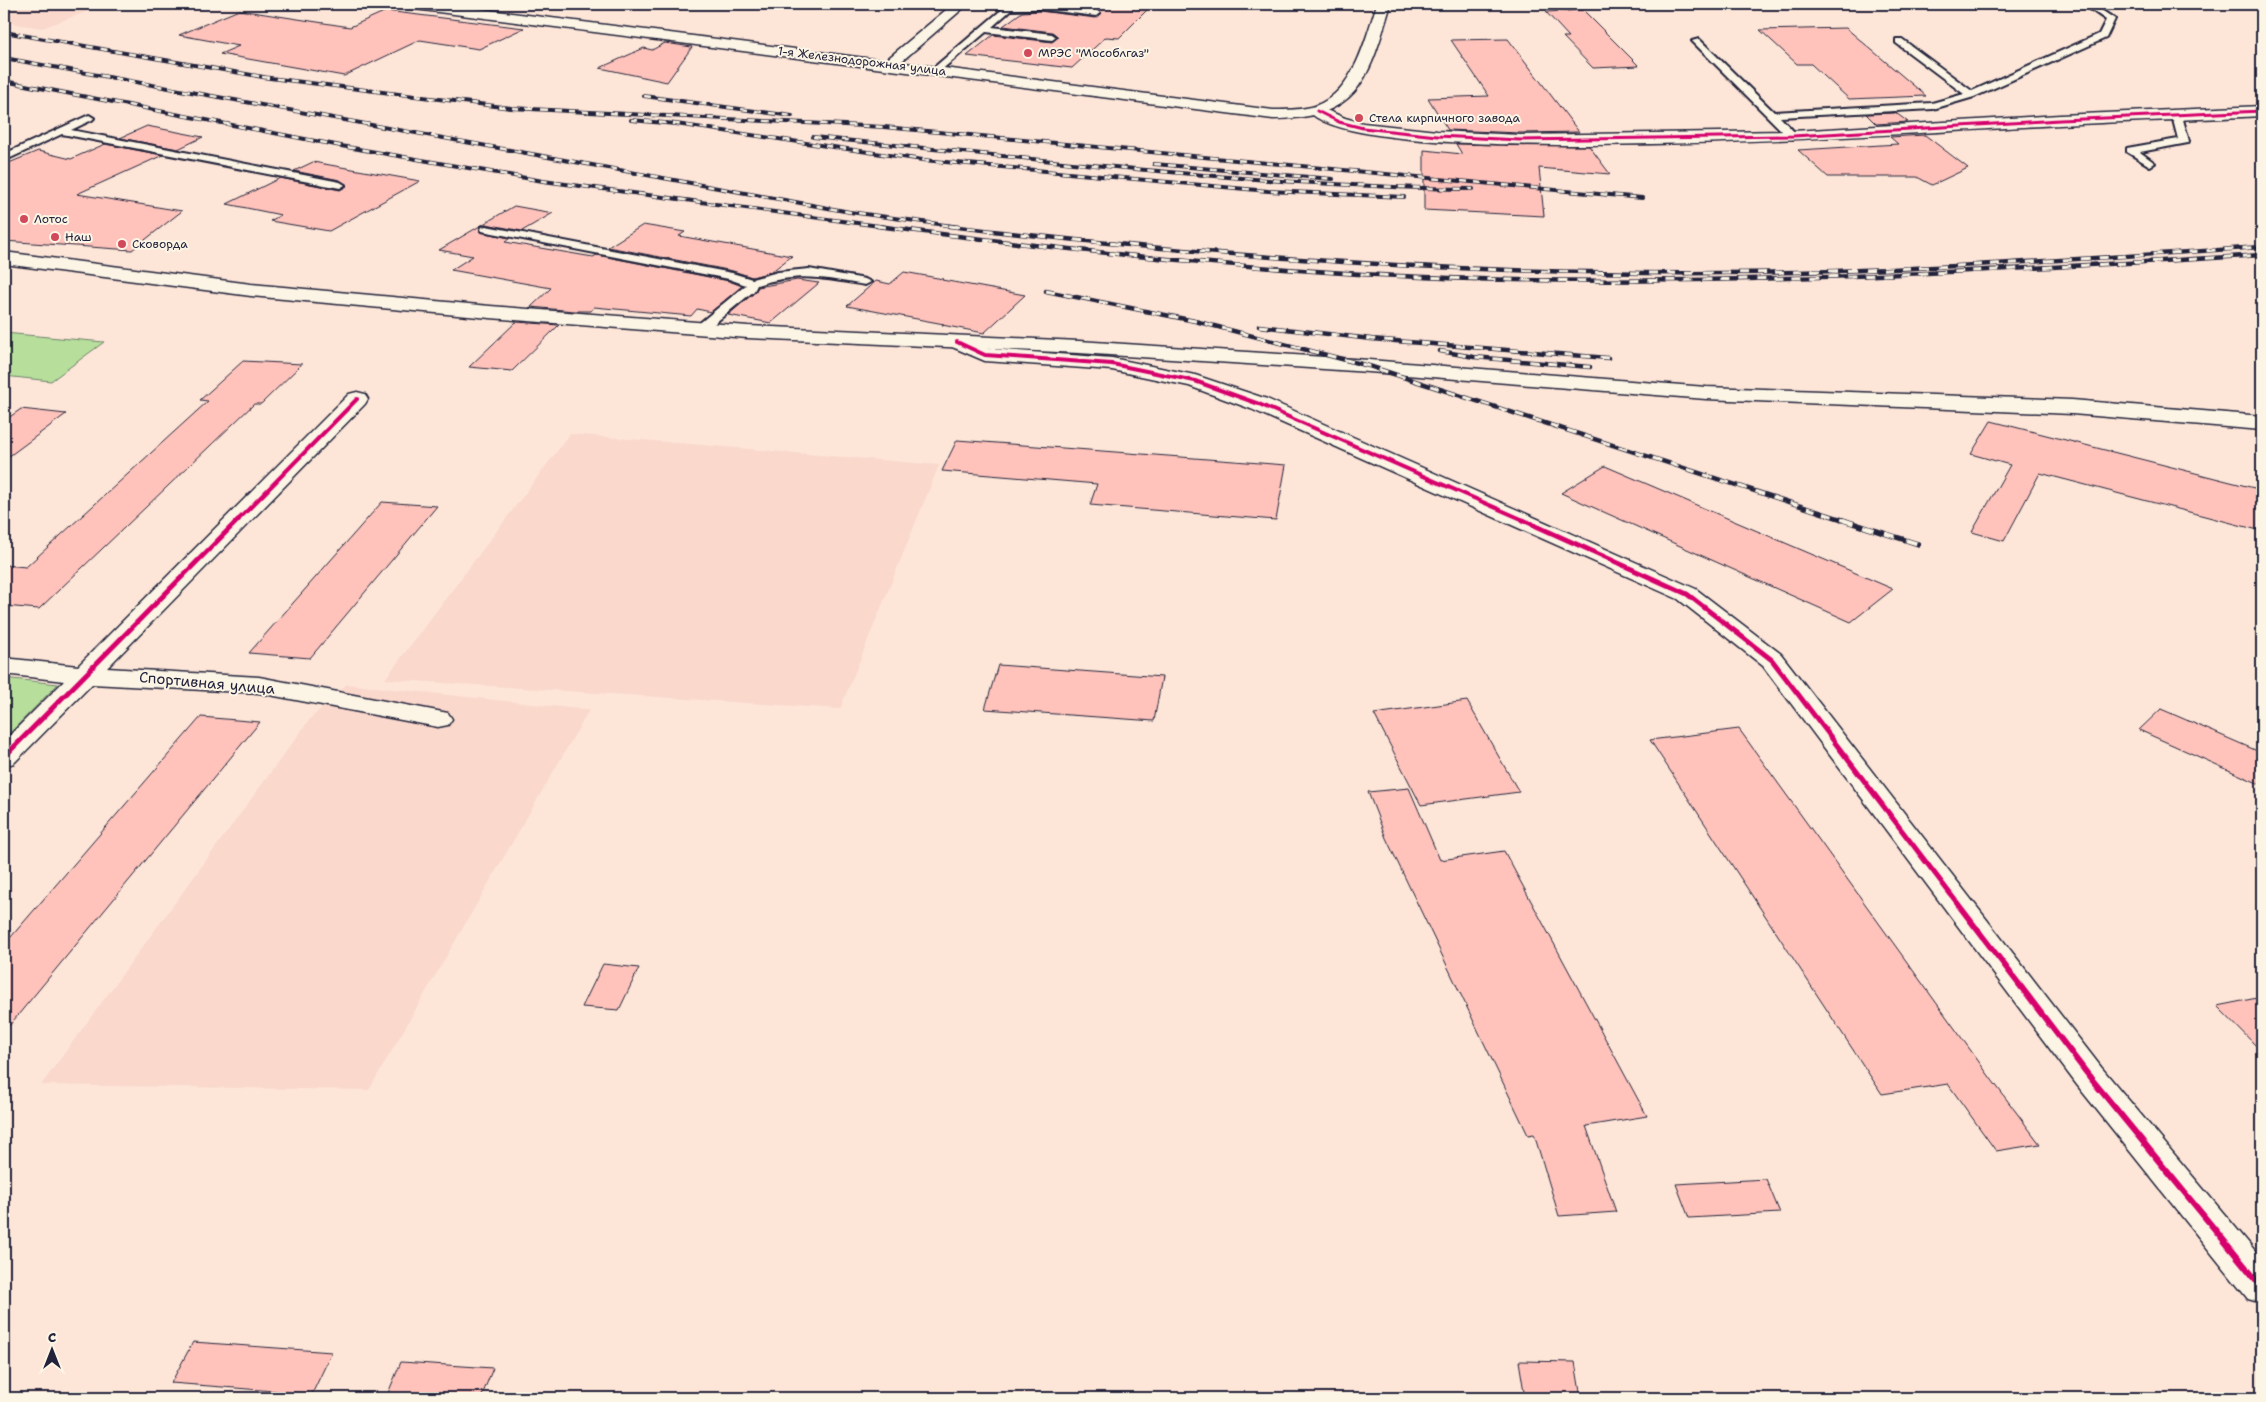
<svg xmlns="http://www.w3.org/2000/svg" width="2266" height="1402" font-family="'Shantell Sans',sans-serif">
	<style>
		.built { fill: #fad8cc }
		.green { fill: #b7df9b; stroke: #6c806b }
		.building { fill: #ffc3bb; stroke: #22223b }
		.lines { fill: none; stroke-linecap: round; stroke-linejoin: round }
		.lane-casing { stroke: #22223b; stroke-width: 4 }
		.street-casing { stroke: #22223b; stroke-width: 3 }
		.secondary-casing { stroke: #22223b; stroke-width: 3 }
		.lane { fill: #fcf5e5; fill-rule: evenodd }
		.street { fill: #fcf5e5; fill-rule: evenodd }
		.secondary { fill: #fcf5e5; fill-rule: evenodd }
		.rail-far2-casing { stroke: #22223b; stroke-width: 4 }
		.rail-far1-casing { stroke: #22223b; stroke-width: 4.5 }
		.rail-casing { stroke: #22223b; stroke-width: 5.5 }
		.rail-far2 { stroke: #fcf5e5; stroke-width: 2.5; stroke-dasharray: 7; stroke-linecap: butt }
		.rail-far1 { stroke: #fcf5e5; stroke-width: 3; stroke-dasharray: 9; stroke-linecap: butt }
		.rail { stroke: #fcf5e5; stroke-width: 4; stroke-dasharray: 11; stroke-linecap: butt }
		.cycleway-far3-casing { stroke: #fcf5e5; stroke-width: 5 }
		.cycleway-far2-casing { stroke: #fcf5e5; stroke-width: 6 }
		.cycleway-far1-casing { stroke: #fcf5e5; stroke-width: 8 }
		.cycleway-casing { stroke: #fcf5e5; stroke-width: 9 }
		.cycleway-far3 { stroke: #d6006c; stroke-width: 3 }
		.cycleway-far2 { stroke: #d6006c; stroke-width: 4 }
		.cycleway-far1 { stroke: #d6006c; stroke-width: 5 }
		.cycleway { stroke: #d6006c; stroke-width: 6 }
		.poi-dot { fill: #d1495b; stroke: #fcf5e5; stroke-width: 2 }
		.labels { text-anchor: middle; stroke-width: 4; stroke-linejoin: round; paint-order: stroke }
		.far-poi-label { font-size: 12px; fill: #22223b; stroke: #fcf5e5; text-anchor: start }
		.far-street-label { font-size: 12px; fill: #22223b; stroke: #fcf5e5 }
		.street-label { font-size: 15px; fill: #22223b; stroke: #fcf5e5 }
	</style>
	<rect width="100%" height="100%" fill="#fde6d8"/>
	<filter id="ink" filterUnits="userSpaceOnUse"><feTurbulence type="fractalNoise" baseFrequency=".02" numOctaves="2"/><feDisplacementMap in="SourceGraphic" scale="10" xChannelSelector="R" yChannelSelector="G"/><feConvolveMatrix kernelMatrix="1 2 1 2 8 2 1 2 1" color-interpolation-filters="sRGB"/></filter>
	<g filter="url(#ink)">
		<path class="built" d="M4,4H108L42,28L4,22Z
			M570,434L939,465L840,709L385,679Z
			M347,684L589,710L369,1090L41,1085L310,719Z"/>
		<path class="green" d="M4,333L104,342L51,381L4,376Z
			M4,678L58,684L4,739Z"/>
		<path class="building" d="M1056,4H1106L1149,8L1119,38L1106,37L1072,68L967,56L993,35L1052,42L1057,38V36L1052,32L1003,26L1022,12L1039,11L1096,18L1102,13L1096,8Z
			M239,10L350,27L386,11L524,28L479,49L420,40L344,76L220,54L239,46L179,35Z
			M1583,10L1639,66L1593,68L1563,37H1569L1546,12Z
			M1846,28L1926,96L1849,99L1811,64H1797L1760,30Z
			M1508,39L1579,132L1520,133L1448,130L1428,98L1489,96L1451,40Z
			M665,43L692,47L667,82L600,68L644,48L652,50Z
			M1896,113L1908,122L1876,124L1866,114Z
			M147,126L203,137L178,149L120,138Z
			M1925,135L1968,168L1932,185L1917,177H1828L1798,150L1898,144L1890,137Z
			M105,144L163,155L77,194L182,211L132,250L4,241V165L38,151L71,159Z
			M1456,144L1589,146L1610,174L1539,168L1544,216L1424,210V150L1462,154Z
			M313,162L420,181L329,231L270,221L281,215L227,204L280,178L340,190L347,186L340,180L294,171Z
			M514,206L553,213L522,231L486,224L480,226V232L510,238L505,242L593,257L597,255L729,281L742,286L711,312L697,309L691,316L594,307L591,311H574L531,307L551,288L451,270L473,256L439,250Z
			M643,225L685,232L679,236L792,256L771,272L752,277L733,271L608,247Z
			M904,272L943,279L942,280L1025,295L984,333L942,325L944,324L847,306L876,281L890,284Z
			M797,280L819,283L771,323L728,315L755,292L758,287Z
			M516,322L559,325L512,371L469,367Z
			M243,361L302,364L261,404H254L39,609L4,606V565L26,567L208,401L200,400Z
			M21,409L66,414L4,460V421Z
			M1991,421L2262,490V531L2040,473L2004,541L1972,532L2010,465L1971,454Z
			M957,440L1286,465L1276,520L1090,505L1097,484L942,471Z
			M1605,466L1893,589L1851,622L1561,493Z
			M382,502L437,506L310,658L249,653Z
			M998,665L1162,677L1154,721L985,709Z
			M1467,701L1519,792L1421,805L1374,714Z
			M2161,709L2262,753V785L2139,730Z
			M201,717L260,722L4,1032V945Z
			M1739,729L1992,1080L2040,1144L1996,1151L1948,1084L1882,1094L1650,740Z
			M1409,788L1440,860L1504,851L1647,1116L1586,1126L1616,1212L1559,1216L1534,1134L1528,1135L1386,838L1368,792Z
			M603,964L639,968L619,1010L582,1007Z
			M2262,997V1052L2217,1006Z
			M1766,1179L1780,1213L1689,1218L1676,1184Z
			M193,1342L332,1352L312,1394L171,1383Z
			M1519,1361L1575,1362L1581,1398H1525Z
			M401,1362L493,1368L481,1398H386Z"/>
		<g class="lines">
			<defs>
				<path id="lane" d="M1041,4L1096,10L1100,13L1096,16L1039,9L1011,10L992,27L1052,34L1056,37L1052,40L986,32L939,72L931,70L1006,6Z
					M2083,4H2092L2115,19L2106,38L1974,97L1933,109L1780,117L1798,136L1793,139L1789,138L1692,41L1699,39L1774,112L1932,103L1964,94L1896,43V39H1902L1972,91L2099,34L2106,20Z
					M2177,113L2182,116L2189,141L2188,143L2140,152L2155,163L2150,166L2127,152V148L2178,139L2172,116Z
					M89,115L94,118L92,120L71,130L340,182L345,185L340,188L62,134L4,161V154Z
					M486,226L732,273L752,279L778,272L809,269L865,279L871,282L865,285C821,278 801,272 757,285L754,291L704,332L700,333L694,329L696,326L746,285L729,279L482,231L481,229L482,227Z"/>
				<path id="street" d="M953,4H968L895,67H885L882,64L885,61Z
					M1317,106L1345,118L1363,123L1437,131L1520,135L1793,131L2060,115L2262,106V116C2195,120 2127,121 2060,125C1955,130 1359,175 1309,111L1311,108Z
					M957,336L989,349L1112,358L1195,375L1267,399L1696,589L1781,654L2101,1067L2262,1259V1303L2248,1299L2077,1085L1763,666L1678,599L1251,409L1189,386L1112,370L985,361L950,346L947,342L950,338Z
					M357,392L365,394L368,399L365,404L107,668L259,677L448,713L452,719L448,725L438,727L259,693L92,684L14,763L4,766V741L64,681L4,674V658L78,666L349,394Z"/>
				<path id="secondary" d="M400,4H441L489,10L1273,110C1287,110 1302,110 1315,106C1355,91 1365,39 1377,4H1391C1369,77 1361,119 1273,119L407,8Z
					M4,252L251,284L490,306L748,326L1079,341L1369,360L1706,387L2072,400L2262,416V430L2072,414L1706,399L1369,372L1079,353L748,338L490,318L251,296L4,264Z"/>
			</defs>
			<use href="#lane" class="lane-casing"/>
			<use href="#street" class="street-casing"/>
			<use href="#secondary" class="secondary-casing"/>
			<use href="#lane" class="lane"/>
			<use href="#street" class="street"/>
			<use href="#secondary" class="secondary"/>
			<defs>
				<path id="rail-far2" d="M4,32L269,78
					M4,42L7,43
					M4,58L850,212L960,227
					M262,77L511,108L884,127L1642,198
					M4,81L341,146L543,181L887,227
					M644,96L792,116
					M631,120L676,124L923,160L1268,191L1404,197
					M813,137C1033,158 1252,186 1473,189
					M1154,164L1333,179"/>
				<path id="rail-far1" d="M877,226C1089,253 1302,276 1516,280C1765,284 2014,270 2262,255
					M949,226C1205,256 1462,275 1721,273C1901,272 2082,259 2262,247
					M1046,291L1195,321L1369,366L1847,521
					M1259,326L1371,339L1608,358
					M1440,351L1474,357L1590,367"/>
				<path id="rail" d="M1843,520L1918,544"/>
			</defs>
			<use href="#rail-far2" class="rail-far2-casing"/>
			<use href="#rail-far1" class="rail-far1-casing"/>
			<use href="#rail" class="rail-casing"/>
			<use href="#rail-far2" class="rail-far2"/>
			<use href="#rail-far1" class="rail-far1"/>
			<use href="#rail" class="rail"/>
			<defs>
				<path id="cycleway-far3" d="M1317,111L1339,122L1363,128L1437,136L1520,140L1793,136L2060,120L2262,111"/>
				<path id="cycleway-far2" d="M957,342L985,355L1112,364L1195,381L1259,404L1526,521
					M237,521L357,399"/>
				<path id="cycleway-far1" d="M1523,520L1687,594L1772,660L1958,904
					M4,757L238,520"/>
				<path id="cycleway" d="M1957,903L2089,1076L2262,1287"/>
			</defs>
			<use href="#cycleway-far3" class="cycleway-far3-casing"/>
			<use href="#cycleway-far2" class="cycleway-far2-casing"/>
			<use href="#cycleway-far1" class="cycleway-far1-casing"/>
			<use href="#cycleway" class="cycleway-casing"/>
			<use href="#cycleway-far3" class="cycleway-far3"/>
			<use href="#cycleway-far2" class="cycleway-far2"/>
			<use href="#cycleway-far1" class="cycleway-far1"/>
			<use href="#cycleway" class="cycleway"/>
		</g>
	</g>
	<g class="poi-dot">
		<circle cx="1028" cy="53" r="5"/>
		<circle cx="1359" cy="118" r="5"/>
		<circle cx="24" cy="219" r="5"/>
		<circle cx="55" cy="237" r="5"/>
		<circle cx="122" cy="244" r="5"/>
	</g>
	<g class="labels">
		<g class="far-poi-label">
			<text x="1038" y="57">МРЭС "Мособлгаз"</text>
			<text x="1369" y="122">Стела кирпичного завода</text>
			<text x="34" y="223">Лотос</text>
			<text x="65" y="241">Наш</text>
			<text x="132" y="248">Сковорда</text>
		</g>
		<g class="far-street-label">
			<text transform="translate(862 61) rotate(7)" y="4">1-я Железнодорожная улица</text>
		</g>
		<g class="street-label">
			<text transform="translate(207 683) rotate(5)" y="5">Спортивная улица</text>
		</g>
	</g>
	<rect width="2266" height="1402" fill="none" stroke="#fcf5e5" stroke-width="20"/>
	<rect x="10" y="10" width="2246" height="1382" fill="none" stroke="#22223b" stroke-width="2" filter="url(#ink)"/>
	<g transform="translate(52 1350)" stroke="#fcf5e5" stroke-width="4" paint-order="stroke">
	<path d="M0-4L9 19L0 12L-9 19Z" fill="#22223b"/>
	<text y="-8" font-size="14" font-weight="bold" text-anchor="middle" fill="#22223b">С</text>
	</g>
</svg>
